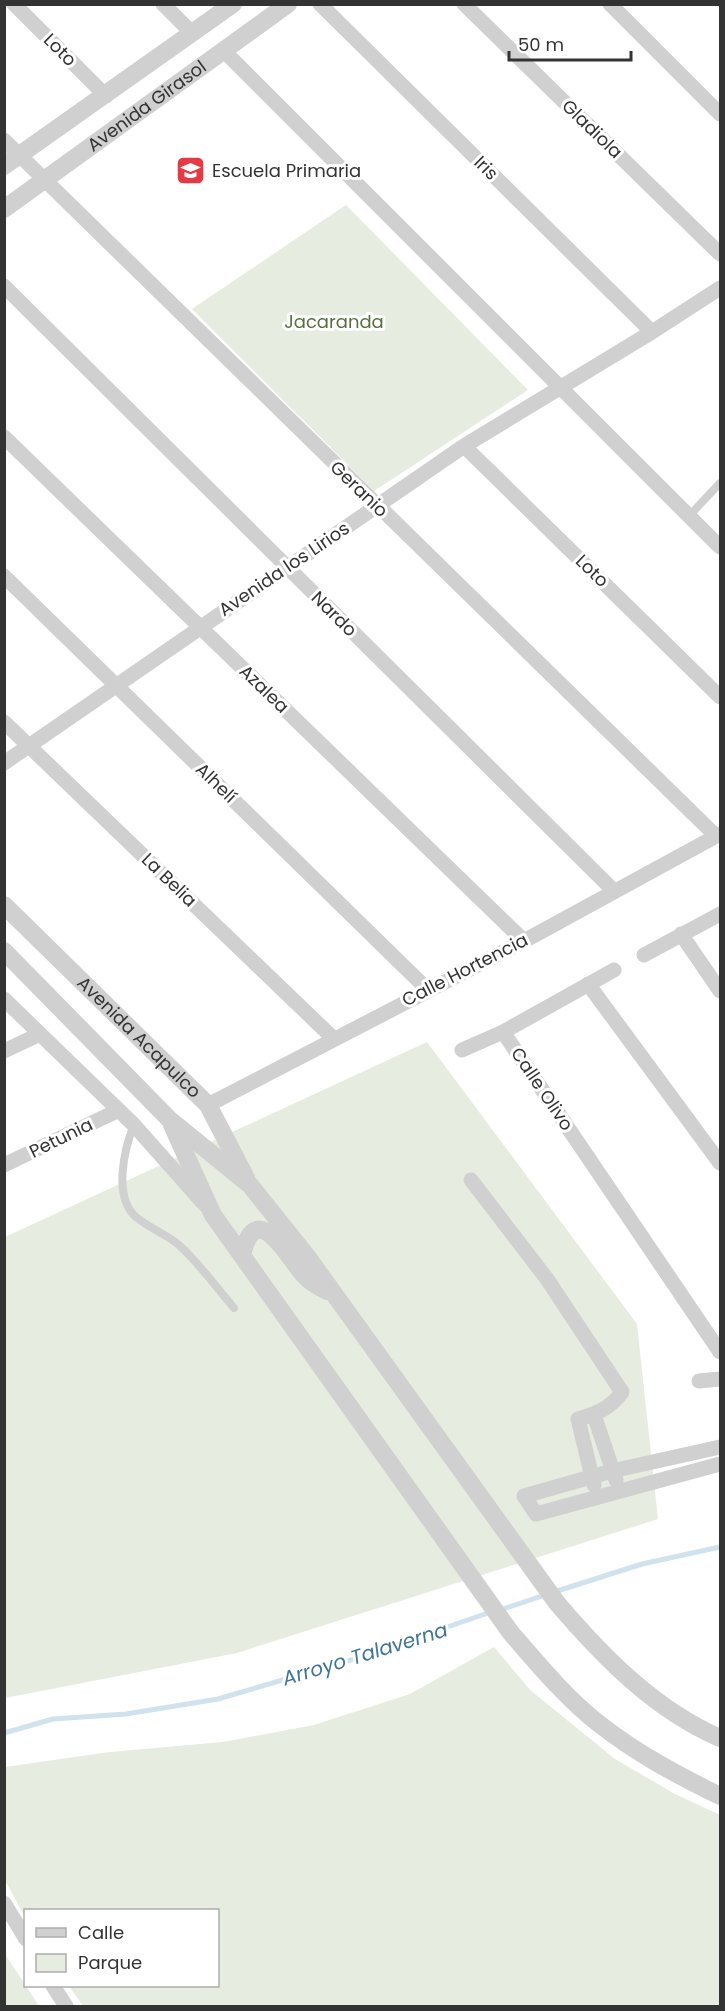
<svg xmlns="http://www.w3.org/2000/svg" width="725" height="2011" font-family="Poppins,sans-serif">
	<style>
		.green { fill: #e6ecdf }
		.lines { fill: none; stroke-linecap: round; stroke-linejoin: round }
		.stream { stroke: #cfe2ee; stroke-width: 5 }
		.service { stroke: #d0d0d0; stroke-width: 8 }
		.minor { stroke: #d0d0d0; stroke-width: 15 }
		.tertiary { stroke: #d0d0d0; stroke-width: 18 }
		.labels { text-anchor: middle; stroke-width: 6; stroke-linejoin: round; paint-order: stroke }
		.street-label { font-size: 18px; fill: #333; stroke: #fff }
		.poi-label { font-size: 18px; fill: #333; stroke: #fff; text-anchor: start }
		.park-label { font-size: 18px; fill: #56703f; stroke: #fff }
		.water-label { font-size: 20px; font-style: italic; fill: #3f7597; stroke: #fff }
	</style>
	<rect width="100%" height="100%" fill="#fff"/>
	<path class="green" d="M346,205L528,390L374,491L192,309Z
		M427,1042L637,1324L658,1519L237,1653L5,1698V1237Z
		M494,1647L530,1690L615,1759L675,1794L720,1815V2006H83L69,1986H218V1910H26L25,1917L5,1880V1767L110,1752L223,1742L314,1725L410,1694Z
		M5,1954L39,2006H5Z"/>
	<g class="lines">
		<path class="stream" d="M554,1592L642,1564L720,1547
			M500,1610L545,1595
			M4,1733L53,1719L126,1714L218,1699L351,1660L491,1612"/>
		<path class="service" d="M689,516L720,483
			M134,1125C124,1149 113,1197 136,1217C149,1228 166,1234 179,1245C199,1263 216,1287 234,1308"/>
		<path class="minor" d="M14,4L106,96
			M163,4L193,34
			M320,4L652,332
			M464,4L720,254
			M610,4L720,114
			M223,50L720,547
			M4,140L716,836
			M4,286L613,890
			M4,437L524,941
			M464,446L720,697
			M4,576L427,989
			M4,722L334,1039
			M4,763L464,446L652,332L720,288
			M681,934L720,991
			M644,955L720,914
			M588,984L720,1163
			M4,999L134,1125L205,1205
			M503,1032L720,1352
			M462,1050L503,1032L614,970
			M4,1051L40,1034
			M208,1105L524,941L720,834
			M4,1165L117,1111
			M471,1180L547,1279L622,1392C611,1408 596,1414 578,1419L594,1485
			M699,1381L720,1379
			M594,1415L616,1480
			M720,1447L612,1471L524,1496L536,1514L720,1464
			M4,1903L26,1939
			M53,1986L66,2006"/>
		<g class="tertiary">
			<path d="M4,166L233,4"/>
			<path id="s1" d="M4,209L288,4"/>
			<path id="s2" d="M4,905L208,1105L246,1178"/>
			<path d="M4,951L170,1120L250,1185L306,1255L557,1603C603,1657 655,1710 720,1738"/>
			<path d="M172,1125L213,1215L511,1633C538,1664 565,1697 598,1723C636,1753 677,1775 720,1796"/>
			<path d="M242,1255C256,1196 287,1256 304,1275C310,1282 319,1287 327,1291"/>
		</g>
	</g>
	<defs>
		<symbol id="school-square" viewBox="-11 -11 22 22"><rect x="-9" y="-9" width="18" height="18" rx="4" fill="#e63946" stroke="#fff"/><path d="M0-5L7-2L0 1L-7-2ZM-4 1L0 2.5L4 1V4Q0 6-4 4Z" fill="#fff"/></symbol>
	</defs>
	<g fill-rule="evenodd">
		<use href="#school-square" x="174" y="154" width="33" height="33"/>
	</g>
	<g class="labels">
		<g class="street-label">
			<text transform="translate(60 50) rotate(45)" y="6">Loto</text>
			<text dy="6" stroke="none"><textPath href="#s1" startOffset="176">Avenida Girasol</textPath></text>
			<text transform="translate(592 129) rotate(44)" y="6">Gladiola</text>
			<text transform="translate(486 168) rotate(45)" y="6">Iris</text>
			<text transform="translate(359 489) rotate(44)" y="6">Geranio</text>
			<text transform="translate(284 569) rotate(-34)" y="6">Avenida los Lirios</text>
			<text transform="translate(592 571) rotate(44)" y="6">Loto</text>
			<text transform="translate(334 614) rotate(45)" y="6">Nardo</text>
			<text transform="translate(264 689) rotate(44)" y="6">Azalea</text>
			<text transform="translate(216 783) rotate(44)" y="6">Alhelí</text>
			<text transform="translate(169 880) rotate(44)" y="6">La Belia</text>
			<text transform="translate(465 970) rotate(-27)" y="6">Calle Hortencia</text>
			<text dy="6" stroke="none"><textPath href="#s2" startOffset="189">Avenida Acapulco</textPath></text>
			<text transform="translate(542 1089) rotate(56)" y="6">Calle Olivo</text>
			<text transform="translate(61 1138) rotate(-26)" y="6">Petunia</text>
		</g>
		<g class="poi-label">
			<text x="212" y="177">Escuela Primaria</text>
		</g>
		<g class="park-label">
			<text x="334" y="328">Jacaranda</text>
		</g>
		<g class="water-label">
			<text transform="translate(365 1654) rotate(-17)" y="7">Arroyo Talaverna</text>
		</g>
	</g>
	<rect width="725" height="2011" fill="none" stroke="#333333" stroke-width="12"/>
	<rect x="24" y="1909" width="195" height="78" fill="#ffffff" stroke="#adadad" stroke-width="1.5"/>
	<rect x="36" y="1928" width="30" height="9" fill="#d0d0d0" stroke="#adadad" stroke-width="1.5"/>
	<text x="78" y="1939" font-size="18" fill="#333333">Calle</text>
	<rect x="36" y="1954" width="30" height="18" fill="#e6ecdf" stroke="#adadad" stroke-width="1.5"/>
	<text x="78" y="1969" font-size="18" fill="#333333">Parque</text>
	<path d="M509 51v9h122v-9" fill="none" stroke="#333333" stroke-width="3"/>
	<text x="518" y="51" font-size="18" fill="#333333" stroke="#ffffff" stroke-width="4.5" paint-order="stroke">50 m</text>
</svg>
